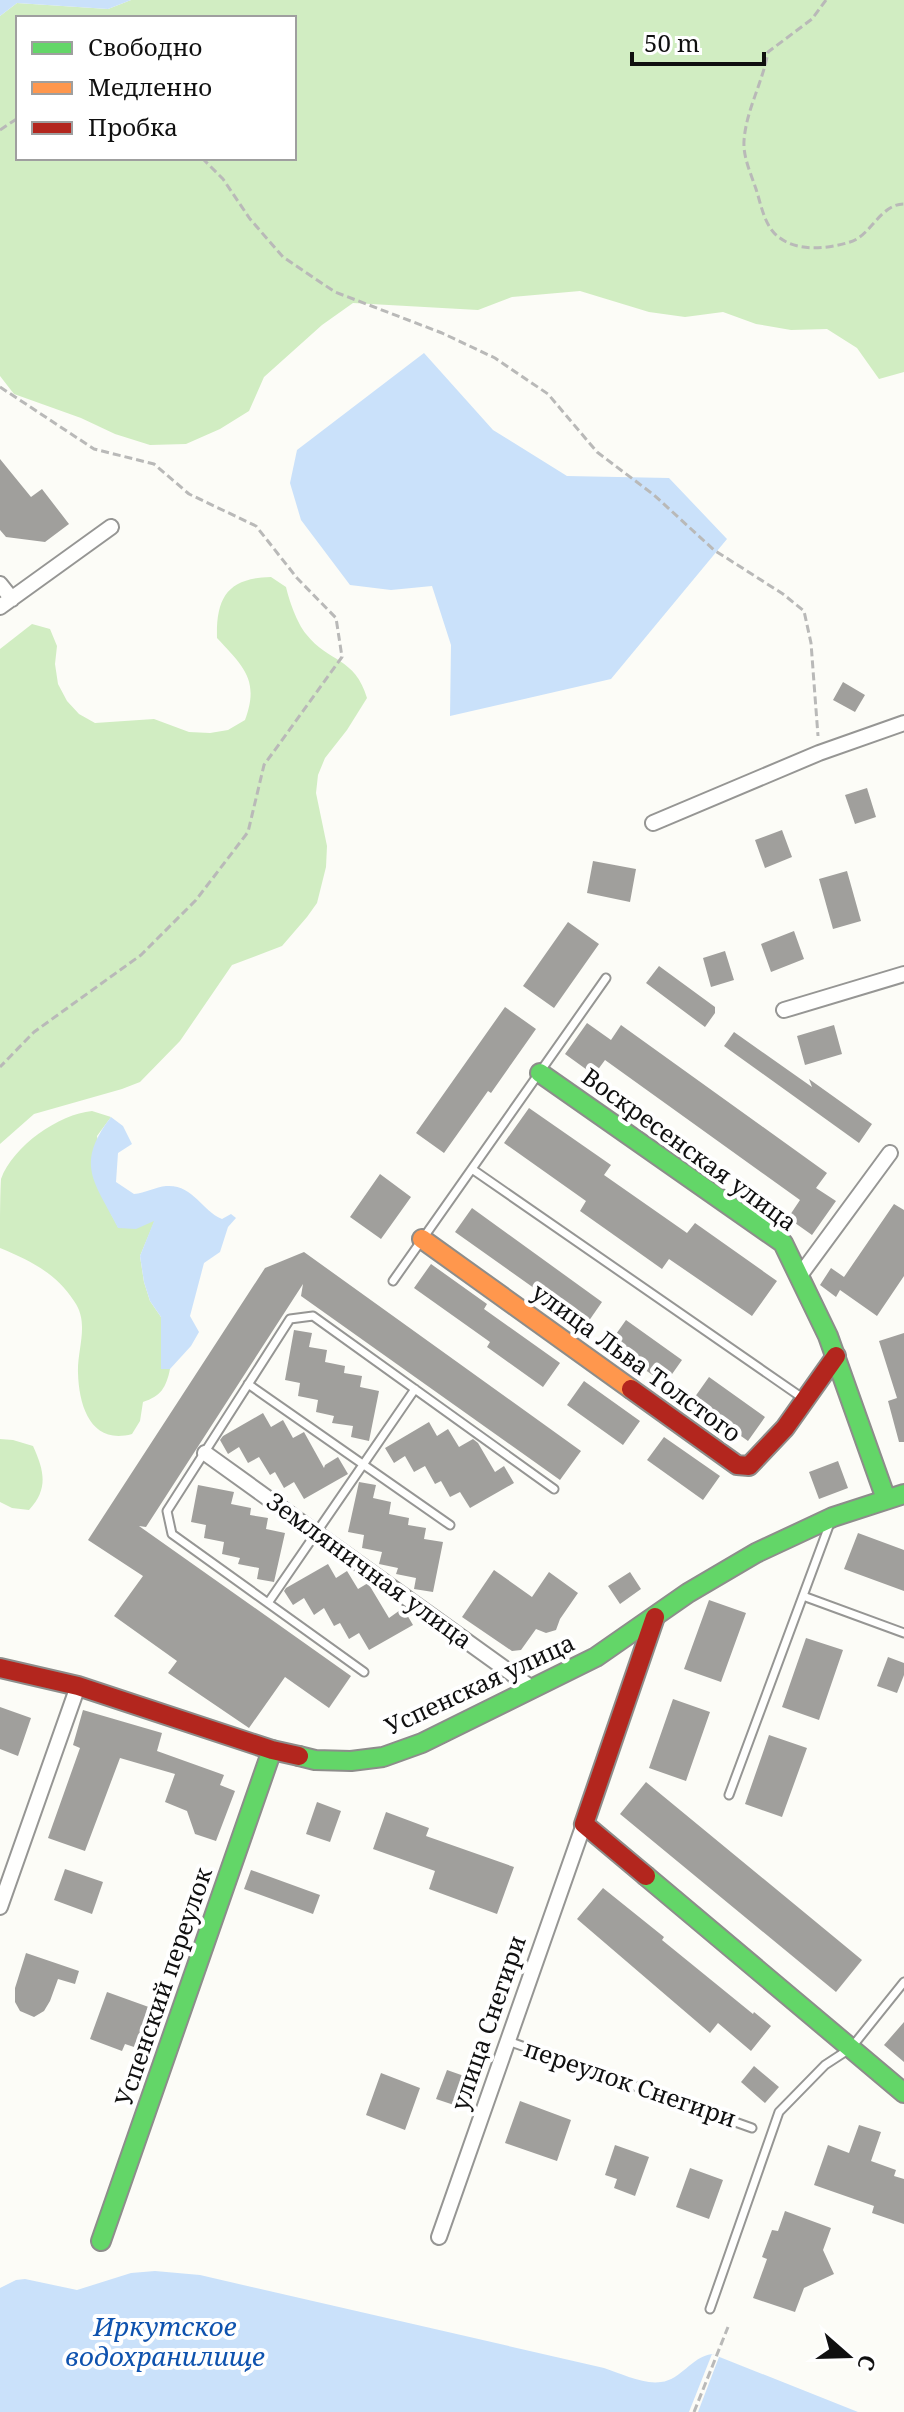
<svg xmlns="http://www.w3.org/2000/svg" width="904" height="2412" font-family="'Noto Serif',serif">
	<rect width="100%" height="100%" fill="#fcfcf7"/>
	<path fill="#d1edc2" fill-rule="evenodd" d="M131,0H904V372L879,379L857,348L827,329L791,330L756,324L723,312L685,317L649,312L580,291L512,297L478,310L353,303L322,325L264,377L249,411L220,429L186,444L150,445L115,434L81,418L14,394L0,376V16L17,3L108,9ZM18,18H294V158H18Z
		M271,577L286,587C289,600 297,623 306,634C329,663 355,657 367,698L347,730L325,758L318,775L316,793L327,846L326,867L317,903L307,917L282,946L232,965L180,1041L140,1082L122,1089L34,1114L0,1144V649L32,624L50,629L57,646L55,664L58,684L67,701L79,714L95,723L154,719L189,732L210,733L228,730L245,720C260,680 243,666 217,638C216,597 228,578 271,577Z
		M92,1111L111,1117L97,1136L111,1214L118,1227L155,1220L140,1256L144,1282L150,1301L161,1317V1369H170C166,1388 161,1396 143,1402L140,1421L132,1434C92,1445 79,1408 78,1373C77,1349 90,1323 74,1301C56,1273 29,1260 0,1248C0,1229 0,1196 1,1179C13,1146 59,1114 92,1111Z
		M0,1439L13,1440L33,1446C44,1470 49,1489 29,1510L12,1508L0,1502Z"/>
	<path fill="#cae1fa" d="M0,0H131L108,9L17,3L0,16Z
		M424,353L493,430L567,476L669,478L727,539L611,679L450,716L451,645L432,586L391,590L350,585L301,520L290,483L297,450Z
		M111,1117L123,1126L132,1144L118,1153L116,1182L134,1194C145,1193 156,1187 166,1186C193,1184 201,1210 222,1219L231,1214L236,1218L228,1227L220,1252L204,1263L190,1316L199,1332L191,1346L170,1369H161V1317L150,1301L144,1282L140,1256L154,1221L136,1229L118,1228C95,1182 74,1165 111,1117Z
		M155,2271L200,2275L604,2368C620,2373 644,2385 661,2382C681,2380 691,2357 712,2354L858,2412H0V2288L16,2280L25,2279L77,2290L131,2273Z"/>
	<path fill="#fcfcf7" d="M712,2354L719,2357L698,2412H689Z"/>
	<path fill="#a09f9c" d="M0,459L31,497L42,489L69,524L45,542L6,537L0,530Z
		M843,682L865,695L855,712L833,700Z
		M867,788L876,817L855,824L845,795Z
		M782,830L792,857L765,868L755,840Z
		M593,861L636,869L630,902L587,893Z
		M847,871L861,921L833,929L819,879Z
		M568,922L599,944L554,1008L523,986Z
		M794,931L804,959L771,972L761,944Z
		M725,951L734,980L711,987L703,958Z
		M659,966L715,1007V1013L705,1027L646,983Z
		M505,1007L536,1029L491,1093L488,1091L444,1153L416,1133Z
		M587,1023L611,1040L621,1025L827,1173L816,1188L836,1201L812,1235L788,1218L800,1200L605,1060L594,1075L565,1054Z
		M834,1025L842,1054L805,1065L797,1036Z
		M734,1032L812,1087L809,1079L872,1124L859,1143L724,1046Z
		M529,1108L611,1165L604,1175L687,1233L695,1223L777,1281L752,1316L669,1259L662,1269L580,1211L586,1201L504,1143Z
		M380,1174L411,1197L381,1239L350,1217Z
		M894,1204L904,1210V1276L877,1316L840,1290L836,1297L820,1285L831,1268L844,1277Z
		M472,1208L602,1302L586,1325L455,1232Z
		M304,1252L581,1451L560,1480L301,1296L303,1284L146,1527L139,1526L351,1676L329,1708L285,1677L249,1728L168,1673L177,1661L114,1616L143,1576L88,1540L265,1268Z
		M431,1264L487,1304L484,1309L560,1363L543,1387L487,1347L490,1342L414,1288Z
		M626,1320L682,1360L665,1384L609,1344Z
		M294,1330L312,1333L309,1347L327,1350L325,1362L345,1366L344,1373L362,1376L360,1387L379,1391L369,1441L351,1437L353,1426L332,1423L334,1416L316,1412L318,1400L298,1396L300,1383L285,1380Z
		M904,1333V1442H899L888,1401L897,1398L879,1341Z
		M709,1377L765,1417L748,1441L692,1401Z
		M584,1381L640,1421L623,1445L567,1405Z
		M263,1413L271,1427L283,1420L293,1438L304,1432L324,1468L325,1465L338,1457L348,1474L304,1499L294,1482L284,1488L275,1472L270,1475L259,1457L248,1463L239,1447L228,1454L220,1440L223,1436Z
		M429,1422L437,1436L448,1429L459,1447L473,1439L478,1443L495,1472L504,1466L514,1483L470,1508L460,1492L450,1497L441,1481L435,1484L425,1466L414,1472L405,1456L394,1463L385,1448Z
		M664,1437L720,1476L703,1500L647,1460Z
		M838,1461L848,1488L819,1499L809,1472Z
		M359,1482L376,1485L373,1498L391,1502L389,1514L409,1518L408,1525L426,1528L424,1539L443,1542L433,1592L414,1589L416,1578L396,1574L398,1568L379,1564L382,1552L362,1548L364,1535L348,1532Z
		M198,1485L234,1492L231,1504L251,1508L250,1515L268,1518L266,1529L285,1533L274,1582L257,1579L259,1568L238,1564L240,1558L222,1554L224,1542L204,1538L206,1525L191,1522Z
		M858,1533L904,1550V1591L844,1569Z
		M328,1564L336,1578L347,1571L358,1589L368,1583L389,1618L403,1608L413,1625L369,1650L359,1633L349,1639L340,1623L334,1626L324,1608L314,1615L304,1598L293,1605L284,1591L286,1588Z
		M494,1570L532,1597L549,1572L578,1593L560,1619L556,1630L546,1633L536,1629L521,1650L512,1651L462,1617Z
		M630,1572L641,1589L620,1604L608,1586Z
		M709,1600L746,1613L721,1682L684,1669Z
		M806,1638L843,1650L819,1720L782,1707Z
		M888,1657L904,1663V1675L897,1693L877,1686Z
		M673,1699L710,1712L686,1781L649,1768Z
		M0,1707L31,1718L18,1756L0,1749Z
		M83,1710L162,1733L157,1751L224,1775L220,1785L235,1791L216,1841L195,1834L187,1811L165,1802L175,1774L120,1758L85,1851L48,1838L80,1748L73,1745Z
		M769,1735L807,1748L782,1817L745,1804Z
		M646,1782L862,1960L836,1992L620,1814Z
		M317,1802L341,1811L330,1842L306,1834Z
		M386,1812L429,1828L426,1836L514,1867L497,1914L429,1889L435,1871L373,1849Z
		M65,1869L103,1882L92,1914L54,1900Z
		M251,1870L320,1895L313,1914L244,1889Z
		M603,1888L664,1937L662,1940L753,2014L754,2012L771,2026L751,2051L718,2023L710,2033L577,1919Z
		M26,1953L79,1971L75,1984L58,1979L50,2001L44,2011L34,2017L20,2011L15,2002V1988Z
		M107,1992L157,2010L143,2050L125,2044L122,2051L90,2039Z
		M904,2022V2062L884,2045Z
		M754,2066L779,2087L765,2103L741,2082Z
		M447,2070L467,2077L457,2106L436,2099Z
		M381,2073L420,2088L405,2130L366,2115Z
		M520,2101L571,2120L557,2161L505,2143Z
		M859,2125L881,2132L871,2161L896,2170L894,2176L904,2179V2224L872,2213L874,2206L814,2185L828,2145L849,2153Z
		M615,2145L649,2157L635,2196L614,2188L617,2179L605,2175Z
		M690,2168L723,2180L709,2219L676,2207Z
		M785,2211L831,2228L823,2250L834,2274L804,2288L795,2312L753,2298L767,2259L762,2257L772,2230L778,2231Z"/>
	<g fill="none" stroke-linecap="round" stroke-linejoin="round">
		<g stroke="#969694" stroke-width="11">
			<path id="lane" d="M472,1169L804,1399
				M393,1281L606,978
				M248,1384L450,1525
				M803,1596L904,1633
				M268,1603L415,1389
				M364,1672L172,1534L167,1511L290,1319L313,1316L554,1489
				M729,1795L830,1523
				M508,2041L752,2128
				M710,2309L779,2112L825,2065L851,2048L904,1982"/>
		</g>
		<g stroke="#969694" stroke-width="18">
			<path id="street" d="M0,584L12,599
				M0,607L111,527
				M653,823L819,753L904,723
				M784,1010L904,974
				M801,1274L890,1153
				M205,1453L533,1689
				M0,1907L78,1686
				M439,2237L584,1824"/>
		</g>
		<g stroke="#8d8d8b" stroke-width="22">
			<path id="fast" d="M540,1073L783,1243L828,1336L886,1499
				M299,1756L315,1760L351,1761L383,1757L422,1743L596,1657L688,1593L756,1553L833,1517L904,1494
				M646,1876L904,2093
				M101,2241L272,1750"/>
		</g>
		<g stroke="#8d8d8b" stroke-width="22">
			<path id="slow" d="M422,1239L631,1389"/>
		</g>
		<g stroke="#8d8d8b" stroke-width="22">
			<path id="jam" d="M631,1389L737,1465L749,1466L785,1428L836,1356
				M0,1668L78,1686L272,1750L299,1756
				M646,1876L584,1824L655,1617"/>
		</g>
		<path stroke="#b9b9b8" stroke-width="3" stroke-dasharray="8 4" stroke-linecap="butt" d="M826,0L812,19L768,52C763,82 746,110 744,141C743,157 751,174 756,189C760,201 763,218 771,229C788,253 825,250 850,242C871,236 880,204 904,204
			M0,130L18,118
			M202,158L223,179L250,219L283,257L335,292L442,333L495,358L548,394L597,452L654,495L714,550L783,594L804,611L811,643L818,736
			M0,387L94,449L154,464L189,494L256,526L297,578L336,618L342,657L264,765L248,832L196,900L141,955L34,1032L0,1067
			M694,2412L728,2327"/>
		<use href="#lane" stroke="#fffffe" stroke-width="7"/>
		<use href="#street" stroke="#fffffe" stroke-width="14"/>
		<use href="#fast" stroke="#63d668" stroke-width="18"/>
		<use href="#slow" stroke="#ff974d" stroke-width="18"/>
		<use href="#jam" stroke="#b3261e" stroke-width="18"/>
	</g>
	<g text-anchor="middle" stroke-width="8" stroke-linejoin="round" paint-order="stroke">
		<g font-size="24" fill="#101010" stroke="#fff">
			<text transform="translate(689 1150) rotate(36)" y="8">Воскресенская улица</text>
			<text transform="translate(636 1363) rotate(36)" y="8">улица Льва Толстого</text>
			<text transform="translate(369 1571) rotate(36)" y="8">Земляничная улица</text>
			<text transform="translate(480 1685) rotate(-25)" y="8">Успенская улица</text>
			<text transform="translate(164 1987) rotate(-71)" y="8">Успенский переулок</text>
			<text transform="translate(489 2023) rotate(-71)" y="8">улица Снегири</text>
			<text transform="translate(630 2084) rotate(19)" y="8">переулок Снегири</text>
		</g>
		<g font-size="26" font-style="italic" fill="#0e52ae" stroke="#fff">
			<text x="165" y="2336">Иркутское<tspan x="165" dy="30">водохранилище</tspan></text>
		</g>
	</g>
	<rect x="16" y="16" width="280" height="144" fill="#ffffff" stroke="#9f9f9f" stroke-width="2"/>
	<rect x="32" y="42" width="40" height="12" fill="#63d668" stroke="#9f9f9f" stroke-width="2"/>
	<text x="88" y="56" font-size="24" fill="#101010">Свободно</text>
	<rect x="32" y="82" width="40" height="12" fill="#ff974d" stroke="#9f9f9f" stroke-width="2"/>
	<text x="88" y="96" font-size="24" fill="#101010">Медленно</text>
	<rect x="32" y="122" width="40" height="12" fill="#b3261e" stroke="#9f9f9f" stroke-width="2"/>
	<text x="88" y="136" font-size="24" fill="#101010">Пробка</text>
	<g transform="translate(848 2356) rotate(110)" stroke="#ffffff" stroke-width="6" paint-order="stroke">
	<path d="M0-6L14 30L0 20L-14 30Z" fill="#101010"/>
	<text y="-12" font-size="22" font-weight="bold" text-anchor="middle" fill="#101010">С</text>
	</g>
	<path d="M632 52v12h132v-12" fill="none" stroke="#101010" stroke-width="4"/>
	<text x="644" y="52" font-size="24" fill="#101010" stroke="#ffffff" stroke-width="6" paint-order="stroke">50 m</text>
</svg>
